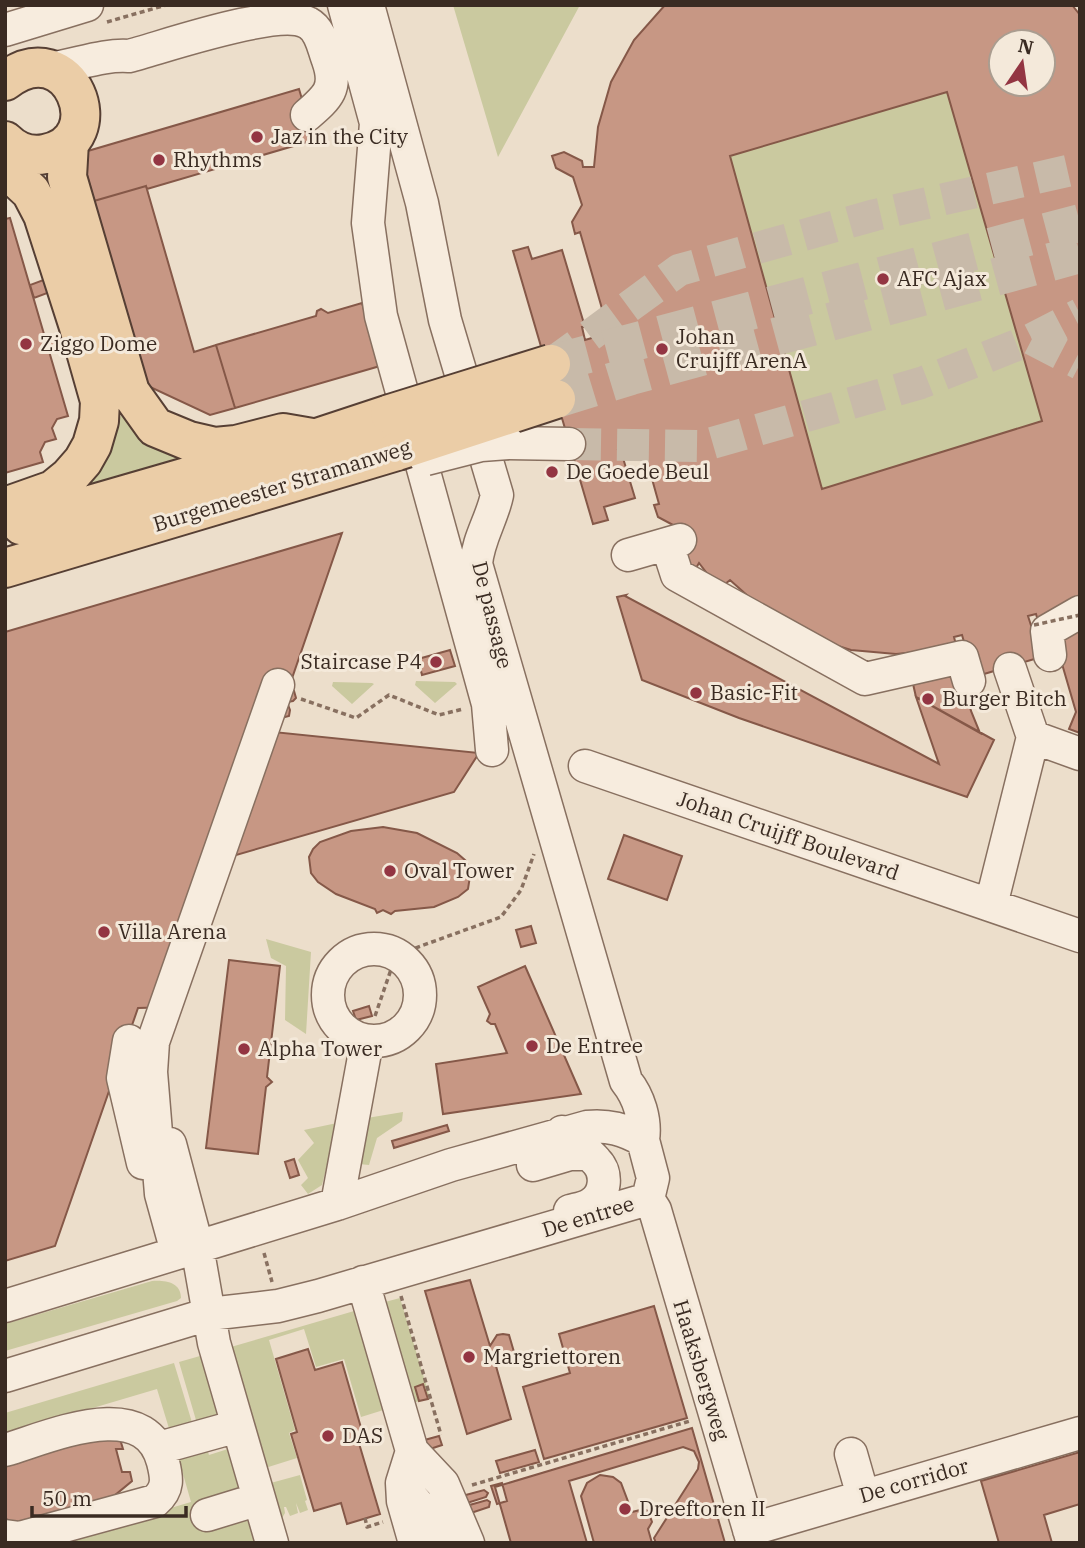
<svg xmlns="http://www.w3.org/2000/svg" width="1085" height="1548" font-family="'IBM Plex Serif',serif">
	<rect width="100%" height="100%" fill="#ecdecb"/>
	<path fill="#cac99f" d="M453,5H580L498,157Z
		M947,92L1042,421L822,489L730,156Z
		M135,413L215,455L69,501L113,418Z
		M416,681L455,682L457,684L435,703L415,685Z
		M333,682L372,683L374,684L352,704L332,686Z
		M266,939L311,952L306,1034L285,1020L286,966L271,958Z
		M403,1112L402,1121L377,1138L369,1165L359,1164L361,1119Z
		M337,1123L322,1185L308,1194L301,1185L308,1178L298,1160L314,1143L304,1130Z
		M152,1281C165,1280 181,1282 181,1298L177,1301L5,1351V1324Z
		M400,1298L430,1398L428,1399L423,1384L415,1387L419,1401L414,1403L385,1302Z
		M361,1309L390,1408L361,1417L344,1359L316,1367L304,1329L269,1340L295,1430L289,1433L297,1458L262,1469L224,1349Z
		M207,1354L224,1412L198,1427L179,1362Z
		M174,1363L194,1429L171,1435L157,1389L5,1434V1413Z
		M206,1446L209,1455L228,1449L253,1511L262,1543H52L191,1502L177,1453Z
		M300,1475L307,1500L305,1501L308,1510L300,1513L296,1503L298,1513L290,1516L286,1507H284L285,1513L282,1518L274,1520L267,1484Z"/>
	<path fill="#c79784" stroke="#855848" stroke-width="2" fill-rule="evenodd" d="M665,5H1072L1080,15V603L1038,621L1036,614L1028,616L1041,657L974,677L962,635L954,637L956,645L938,650L896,654L851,650L806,636L767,613L730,580L719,589L699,563L689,580L675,526L658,517L654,505L659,504L642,443L618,450L620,459L623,458L635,498L604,507L608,520L593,524L513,251L528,247L532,259L562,250L585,327H582L585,340L609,333L580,232L575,234L572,222L582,205L573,177L556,168L552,156L564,152L582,161L583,167H594L598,127L611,82L634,40ZM1001,42H1043V84H1001ZM947,92L1042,421L822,489L730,156Z
		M299,89L314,140L147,189L146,186L94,201L81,153Z
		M146,186L194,352L216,345L235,408L210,415L148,386L94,230L102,227L94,201Z
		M10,218L68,416L57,419L52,428L56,439L45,442L40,452L43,462L5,473V219Z
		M102,258L106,271L34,298L30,285Z
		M362,303L380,366L235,408L216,345L316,316L317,311L321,309L328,313Z
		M123,332L127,343L49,350L46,339Z
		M342,533L288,690L294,691L296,698L293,701L287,702L290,710L289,716L281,718L273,732L479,753L454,792L229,857L177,1007L138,1008L55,1246L5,1261V632Z
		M626,595L625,596L939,764L916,697L994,740L967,797L739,718L642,680L617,597Z
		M1080,626V733L1069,729L1076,712L1053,633Z
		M450,650L455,666L422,675L418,659Z
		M958,662L971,711L980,733L916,697L911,675Z
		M383,827L417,833L457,853L466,861L471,870L468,889L458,897L434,907L395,911L391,914L383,910L377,913L375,909L336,894L318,882L311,873L309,857L313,849L320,842L351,831Z
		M624,835L682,856L667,900L608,879Z
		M531,926L536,943L521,947L516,930Z
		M229,960L280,966L267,1077L272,1082L266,1087L258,1154L206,1148Z
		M525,966L581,1094L443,1114L436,1064L507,1053L495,1024H491L487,1021L490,1014L478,987Z
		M369,1006L372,1016L356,1020L353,1011Z
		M447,1125L449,1131L394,1148L392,1141Z
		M294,1159L299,1175L290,1178L285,1162Z
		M470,1280L490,1346L497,1335L503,1334L509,1335L514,1352L503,1358L492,1352L511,1419L467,1434L425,1291Z
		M654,1306L687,1418L544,1459L523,1387L570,1373L559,1334Z
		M308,1349L315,1370L342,1362L364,1438L358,1440L380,1514L347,1524L341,1503L314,1511L291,1434L297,1432L276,1359Z
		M423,1384L428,1399L419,1401L415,1387Z
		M692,1428L725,1543H511L495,1487Z
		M439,1436L442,1445L424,1451L421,1441Z
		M120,1439L123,1449H116L122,1472H130L132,1481L109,1500L23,1524L8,1521L5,1517V1461L51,1444Z
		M683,1447L694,1451L699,1462L698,1469L654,1538L656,1543H587L569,1481Z
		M535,1450L539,1462L500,1473L496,1461Z
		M1080,1452V1504L1044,1515L1052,1543H999L981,1481Z
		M600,1475L613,1477L621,1483L632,1512L644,1509L648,1511L652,1522L648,1529L652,1543H594L581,1496L587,1483Z
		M502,1483L507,1501L497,1504L491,1486Z
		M484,1490L488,1493L486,1497L464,1504L462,1496Z
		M487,1500L490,1502L489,1507L468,1514L466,1506Z"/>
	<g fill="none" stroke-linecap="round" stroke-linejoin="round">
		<path stroke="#c8baa9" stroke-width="32" stroke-dasharray="32 16" stroke-linecap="butt" d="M1032,339L1080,364
			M551,364L679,270L875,215L1080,168
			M569,444L702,446L921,383L1032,339L1080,314"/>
		<path stroke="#c8baa9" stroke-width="38" stroke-dasharray="38 19" stroke-linecap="butt" d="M551,364L1080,223
			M556,399L631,376L1080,254"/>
		<g stroke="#887060" stroke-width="35">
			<path id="minor" d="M344,5L376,123L368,223L381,316L488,704L492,750
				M368,5L422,203L445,320L497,495C492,519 478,539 476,564L626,1081C639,1097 646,1120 643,1140
				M5,30L87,5
				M47,69C74,66 102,54 129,56C164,47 279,6 308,23C321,30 323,47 328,60C338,88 328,97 307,115
				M508,443L569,444
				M667,544L677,575L865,679L962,657L969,681
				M628,555L680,540
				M1050,655L1047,631L1080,612
				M1010,669L1033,737L1080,754
				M585,766L1080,936
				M991,905L1033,737
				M328 995a46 46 0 1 1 92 0a46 46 0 1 1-92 0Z
				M129,1041L123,1078L143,1163
				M562,1132C573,1142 587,1150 596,1161C608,1173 606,1195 591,1204C585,1208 577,1209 570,1211
				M170,1144L197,1246L214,1343L272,1543
				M533,1165L570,1154H588
				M648,1199L655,1210L753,1543
				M337,1204L367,1041
				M177,1252L161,1194L151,1072L153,1042L278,685
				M363,1282L412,1451L443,1484L468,1543
				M5,1306L337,1204L451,1165L587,1127C609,1125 623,1129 643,1140L653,1178L648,1199
				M5,1376L209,1314L278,1306L318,1296L648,1199
				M159,1448L238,1426
				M5,1450C50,1437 145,1393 163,1462C167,1478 169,1489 155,1501L20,1538L5,1536
				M412,1451L402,1483L403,1501L415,1543
				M851,1454L863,1496
				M403,1487L419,1506L430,1511L439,1543
				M207,1515L259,1499
				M749,1530L1080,1433"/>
		</g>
		<g stroke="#563f34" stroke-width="42">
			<path id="major" d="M5,81C70,30 115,141 45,154C30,157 16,152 5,141
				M69,142L67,177L130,392L155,427L189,441L215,447L236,445L283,433L312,438
				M5,172L16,178L31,192L43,215L79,327L100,401L99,421L92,445L83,461L69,477L53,490L5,507
				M21,525L287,448L390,414
				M5,568L397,451"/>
		</g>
		<path stroke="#887060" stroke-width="3.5" stroke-dasharray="5 3.5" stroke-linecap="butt" d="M107,22L166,5
			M301,699L356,718L389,695L439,715L463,709
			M375,1016L396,955L501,917L521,890L534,854
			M264,1253L272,1282
			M401,1296L441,1435
			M472,1485L690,1421
			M365,1518L367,1527L383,1522"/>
		<use href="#minor" stroke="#f7ecde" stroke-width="32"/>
		<use href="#major" stroke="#ebcda7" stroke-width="38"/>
		<g stroke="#887060" stroke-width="35" stroke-linecap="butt">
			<path id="minor-bridge" d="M426,459L481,445L508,443"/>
		</g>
		<g stroke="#563f34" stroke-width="42" stroke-linecap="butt">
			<path id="major-bridge" d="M390,414L551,364
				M397,451L556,399"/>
		</g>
		<path stroke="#887060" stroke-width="3.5" stroke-dasharray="5 3.5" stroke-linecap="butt" d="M1034,625L1080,615"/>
		<use href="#minor-bridge" stroke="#f7ecde" stroke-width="32"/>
		<use href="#major-bridge" stroke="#ebcda7" stroke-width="38"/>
	</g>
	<g fill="#933542" stroke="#f4e9da" stroke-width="2.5">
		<circle cx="257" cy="137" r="7"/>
		<circle cx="159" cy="160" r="7"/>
		<circle cx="883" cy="279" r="7"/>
		<circle cx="26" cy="344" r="7"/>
		<circle cx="662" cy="349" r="7"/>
		<circle cx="552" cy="472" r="7"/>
		<circle cx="436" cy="662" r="7"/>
		<circle cx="696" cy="693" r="7"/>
		<circle cx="928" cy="699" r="7"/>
		<circle cx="390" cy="871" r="7"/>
		<circle cx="104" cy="932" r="7"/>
		<circle cx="532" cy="1046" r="7"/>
		<circle cx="244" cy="1049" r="7"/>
		<circle cx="469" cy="1357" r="7"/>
		<circle cx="328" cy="1436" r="7"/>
		<circle cx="625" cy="1509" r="7"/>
	</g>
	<g text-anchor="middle" stroke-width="6" stroke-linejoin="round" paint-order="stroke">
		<g font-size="21" fill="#3a2b22" stroke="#f4e9da" text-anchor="start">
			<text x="271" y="144">Jaz in the City</text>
			<text x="173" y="167">Rhythms</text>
			<text x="897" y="286">AFC Ajax</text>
			<text x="676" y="344">Johan<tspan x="676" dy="24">Cruijff ArenA</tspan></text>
			<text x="40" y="351">Ziggo Dome</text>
			<text x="566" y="479">De Goede Beul</text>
			<text x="422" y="669" text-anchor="end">Staircase P4</text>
			<text x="710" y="700">Basic-Fit</text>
			<text x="942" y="706">Burger Bitch</text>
			<text x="404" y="878">Oval Tower</text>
			<text x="118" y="939">Villa Arena</text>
			<text x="546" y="1053">De Entree</text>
			<text x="258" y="1056">Alpha Tower</text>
			<text x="483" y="1364">Margriettoren</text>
			<text x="342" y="1443">DAS</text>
			<text x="639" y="1516">Dreeftoren II</text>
		</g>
		<g font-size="21" fill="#3a2b22" stroke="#f4e9da">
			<text transform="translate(282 486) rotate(-17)" y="7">Burgemeester Stramanweg</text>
			<text transform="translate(492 615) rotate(76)" y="7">De passage</text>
			<text transform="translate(788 836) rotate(19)" y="7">Johan Cruijff Boulevard</text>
			<text transform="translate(588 1217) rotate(-17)" y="7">De entree</text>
			<text transform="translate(701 1370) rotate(73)" y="7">Haaksbergweg</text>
			<text transform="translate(914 1481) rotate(-16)" y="7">De corridor</text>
		</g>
	</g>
	<rect width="1085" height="1548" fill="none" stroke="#3a2b22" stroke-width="14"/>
	<g transform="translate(1022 63) rotate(13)"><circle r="33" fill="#f4e9da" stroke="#aa9d90" stroke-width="2"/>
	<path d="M0-5L12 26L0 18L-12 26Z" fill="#933542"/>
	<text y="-10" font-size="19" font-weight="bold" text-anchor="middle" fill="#3a2b22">N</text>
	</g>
	<path d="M32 1506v10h154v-10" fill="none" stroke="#3a2b22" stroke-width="3.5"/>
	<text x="42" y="1506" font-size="21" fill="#3a2b22" stroke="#f4e9da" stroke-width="5" paint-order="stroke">50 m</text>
</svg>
